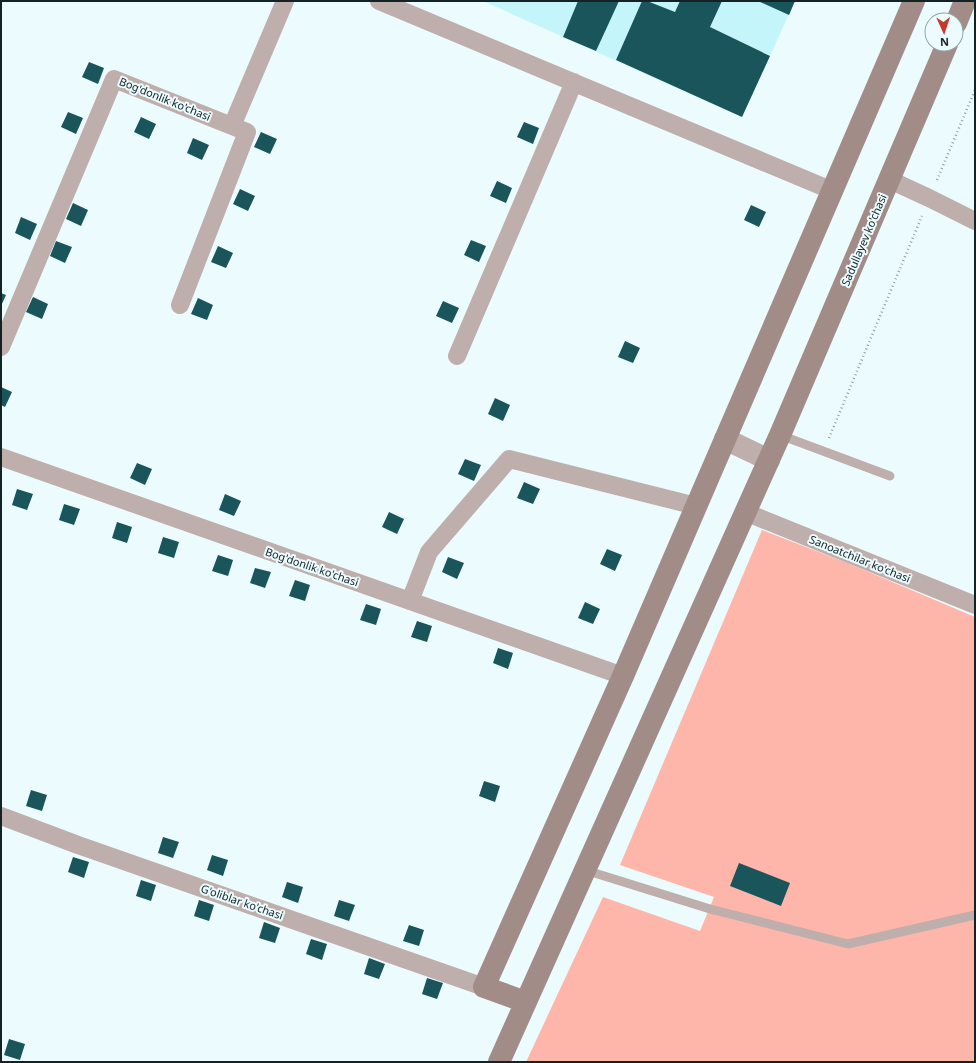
<svg xmlns="http://www.w3.org/2000/svg" width="976" height="1063" font-family="'Noto Sans',sans-serif">
	<rect width="100%" height="100%" fill="#ecfbfd"/>
	<path fill="#c4f5fb" d="M483,1H795L742,117Z"/>
	<path fill="#feb6ab" d="M762,530L850,564L975,617V1062H526L603,897L700,931L714,897L620,865Z"/>
	<path fill="#19555b" d="M578,1H619L596,51L563,37Z
		M642,1H647L675,12L680,1H722L710,27L770,56L742,117L616,60Z
		M758,1H795L789,15Z
		M89,62L104,68L98,84L82,77Z
		M68,112L83,118L76,134L61,127Z
		M141,117L156,124L149,139L134,132Z
		M524,122L539,128L533,144L517,137Z
		M261,132L277,139L270,154L254,147Z
		M193,138L209,145L202,160L187,153Z
		M497,181L512,188L506,203L490,196Z
		M240,189L255,196L248,211L233,204Z
		M73,203L88,210L81,226L66,219Z
		M751,205L766,212L759,227L744,220Z
		M21,217L37,224L30,240L15,233Z
		M471,240L486,246L479,262L464,255Z
		M56,241L72,247L65,263L50,256Z
		M218,246L233,253L226,268L211,262Z
		M1,293L6,295L1,306Z
		M33,297L48,304L42,319L26,312Z
		M198,298L213,305L207,320L191,314Z
		M443,301L459,308L452,323L436,316Z
		M625,341L640,348L633,363L618,357Z
		M1,387L12,392L5,407L1,405Z
		M495,398L510,405L503,421L488,414Z
		M465,459L481,465L474,481L458,474Z
		M137,463L152,469L145,485L130,478Z
		M524,482L540,489L533,504L517,498Z
		M17,489L33,494L27,510L12,505Z
		M225,494L241,501L234,516L219,510Z
		M64,504L80,509L74,525L59,520Z
		M389,512L404,519L397,534L382,527Z
		M117,522L132,527L127,543L112,538Z
		M163,537L179,542L174,558L158,553Z
		M607,549L622,555L615,571L600,564Z
		M218,555L233,560L228,576L212,571Z
		M448,557L464,563L457,579L442,572Z
		M255,568L271,572L265,588L250,583Z
		M295,580L310,585L305,601L289,596Z
		M585,602L600,609L593,624L578,618Z
		M366,604L381,609L376,625L360,620Z
		M417,621L432,626L427,642L411,637Z
		M498,648L513,653L508,669L493,663Z
		M484,781L500,786L495,802L479,796Z
		M31,790L47,795L42,811L26,806Z
		M163,837L179,842L173,858L158,853Z
		M212,855L228,860L223,876L207,870Z
		M73,857L89,862L84,878L68,872Z
		M739,863L790,883L781,906L730,886Z
		M141,880L156,885L151,901L136,896Z
		M287,882L303,887L298,903L282,897Z
		M199,900L214,905L209,921L194,916Z
		M339,900L355,905L349,921L334,916Z
		M264,922L280,928L275,943L259,938Z
		M409,925L424,930L419,946L403,941Z
		M311,939L327,944L322,960L306,954Z
		M369,958L385,964L379,979L364,974Z
		M427,978L443,983L437,999L422,994Z
		M9,1039L25,1044L20,1060L4,1055Z"/>
	<g fill="none" stroke-linecap="round" stroke-linejoin="round">
		<path stroke="#92a1a3" stroke-width="2.5" stroke-dasharray="1 3" stroke-linecap="butt" d="M937,180L975,90
			M829,438L922,216"/>
		<path stroke="#beafac" stroke-width="9" d="M780,435L890,476
			M585,870L710,909L848,944L975,915"/>
		<path stroke="#beafac" stroke-width="18" d="M379,1L833,191
			M232,126L285,1
			M890,180L929,198L975,221
			M1,347L114,79L247,132L180,305
			M457,356L574,82
			M1,457L623,676
			M745,512L975,605
			M410,601L429,552L509,459L696,506
			M1,816L78,845L484,987"/>
		<path stroke="#beafac" stroke-width="22" d="M725,439L769,460"/>
		<path stroke="#a28c88" stroke-width="22" d="M956,23L965,1
			M526,1002L484,987L623,676L914,1
			M499,1062L780,435L947,44"/>
	</g>
	<g text-anchor="middle" stroke-width="4" stroke-linejoin="round" paint-order="stroke">
		<g font-size="11" fill="#132224" stroke="#ecfbfd">
			<text transform="translate(165 99) rotate(22)" y="4">Bog'donlik ko'chasi</text>
			<text transform="translate(864 240) rotate(-67)" y="4">Sadullayev ko'chasi</text>
			<text transform="translate(860 559) rotate(22)" y="4">Sanoatchilar ko'chasi</text>
			<text transform="translate(312 567) rotate(19)" y="4">Bog'donlik ko'chasi</text>
			<text transform="translate(242 902) rotate(19)" y="4">G'oliblar ko'chasi</text>
		</g>
	</g>
	<rect width="976" height="1063" fill="none" stroke="#132224" stroke-width="4"/>
	<g transform="translate(944 32) rotate(177)"><circle r="19" fill="#ecfbfd" stroke="#95a4a6"/>
	<path d="M0-3L7 15L0 10L-7 15Z" fill="#c6392e"/>
	<text y="-6" font-size="11" font-weight="bold" text-anchor="middle" fill="#132224">N</text>
	</g>
</svg>
